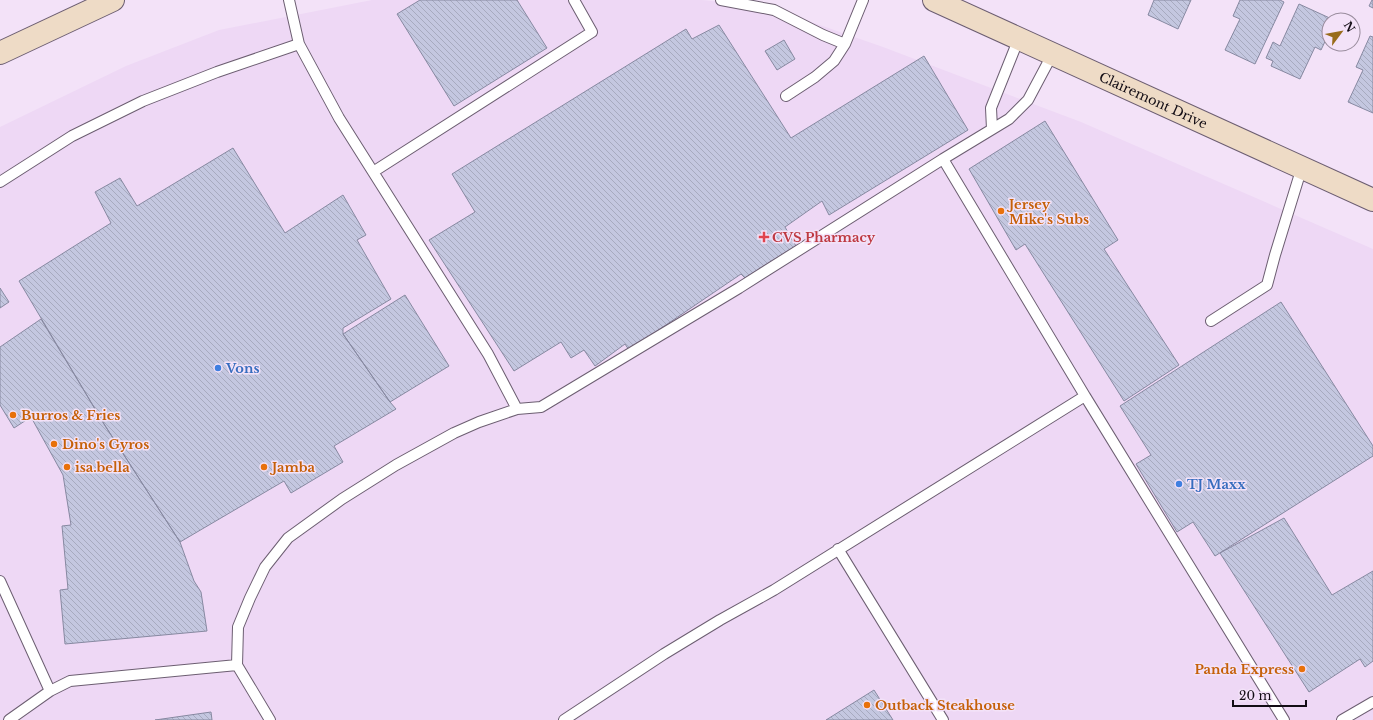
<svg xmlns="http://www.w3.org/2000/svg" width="1373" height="720" font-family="'Libre Baskerville',serif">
	<defs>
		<pattern id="building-back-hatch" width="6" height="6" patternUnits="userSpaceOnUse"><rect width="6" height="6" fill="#c4c7e0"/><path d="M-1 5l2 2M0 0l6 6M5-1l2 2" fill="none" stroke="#a7aabf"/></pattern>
	</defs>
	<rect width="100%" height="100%" fill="#f3e2f8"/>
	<path fill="#eed8f5" d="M372,0H702L768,7L883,47L1081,122L1373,249V720H0V127L126,66L219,30Z"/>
	<path fill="url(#building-back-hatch)" stroke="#8789a1" d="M420,0H517L547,48L454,106L397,14Z
		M1154,0H1191L1178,29L1148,15Z
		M1240,0H1280L1284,2L1255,64L1225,50L1240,19L1233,16Z
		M1372,0H1373V8L1369,6Z
		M1299,4L1334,20H1329V33L1321,50L1315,47L1300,79L1271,66L1273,61L1266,58L1273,42L1280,46Z
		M719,25L791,138L924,56L968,130L829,215L822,201L785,227L796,246L745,278L741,274L629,350L625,344L595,366L584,350L571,358L561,342L514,371L429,240L475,212L452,174L686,29L692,39Z
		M1370,36L1373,37V113L1348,102L1363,70L1356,67Z
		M784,40L795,59L777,70L765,51Z
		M1045,121L1118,240L1104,249L1179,365L1124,401L1025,244L1016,250L969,169Z
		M233,148L285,233L343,195L366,235L357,240L391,299L343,328V334L390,402L396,409L334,446L343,462L291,493L284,481L180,542L104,424L19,281L111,223L95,192L120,178L137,206Z
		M0,288L9,302L0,308Z
		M405,295L449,366L390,402L343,334Z
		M1281,302L1373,446V456L1215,556L1193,522L1177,532L1136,464L1151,455L1120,406Z
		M41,319L104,424L180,542L194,581L201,592L207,631L65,644L60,590L68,589L62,526L71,525L63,475L31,417L14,428L0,405V347Z
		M1284,518L1332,595L1373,571V661L1365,667L1360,659L1309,692L1220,553Z
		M874,690L893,720H826Z
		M211,712L212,720H155Z"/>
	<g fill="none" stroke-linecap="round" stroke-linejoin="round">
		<g stroke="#6c5e71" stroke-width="12">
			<path id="service" d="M721,0L774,10L823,35L845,44L863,0
				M786,96L815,77L834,61L845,44
				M992,129L991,108L1019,38
				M373,172L592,32L574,0
				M0,182L72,136L143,101L217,72L299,44
				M1211,321L1267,285L1275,255L1302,167
				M1085,396L1284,720
				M517,409L541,407L739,288L943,159
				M838,549L943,720
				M0,581L50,691L9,720
				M237,665L238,627L250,598L265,567L288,538L342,499L396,465L454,433L479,422L517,409L488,354L339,118L299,44L289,0
				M50,691L70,681L237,665L270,720
				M564,720L664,654L720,620L774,590L1085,396L943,159L1009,119L1028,100L1053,53
				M1342,720L1373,702"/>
		</g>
		<g stroke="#6c5e71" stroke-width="24">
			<g id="secondary">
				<path id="s1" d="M934,0L1373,200"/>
				<path d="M0,53L113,0"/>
			</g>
		</g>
		<use href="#service" stroke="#fff" stroke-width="10"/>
		<use href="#secondary" stroke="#eedbc6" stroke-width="22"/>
	</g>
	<g fill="#e8710a" stroke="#f3e2f8" stroke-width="1.5">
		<circle cx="1001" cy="211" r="4"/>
		<circle cx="13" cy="415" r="4"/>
		<circle cx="54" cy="444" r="4"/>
		<circle cx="67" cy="467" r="4"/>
		<circle cx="264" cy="467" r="4"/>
		<circle cx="1302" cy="669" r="4"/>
		<circle cx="867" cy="705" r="4"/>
	</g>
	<path fill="#e0444e" stroke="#f3e2f8" stroke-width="1.5" d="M762 231h4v4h4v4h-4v4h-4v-4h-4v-4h4z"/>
	<g fill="#3f7fe0" stroke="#f3e2f8" stroke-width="1.5">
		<circle cx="218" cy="368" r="4"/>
		<circle cx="1179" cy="484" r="4"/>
	</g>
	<g text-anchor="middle" stroke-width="3" stroke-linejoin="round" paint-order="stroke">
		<g font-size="13" fill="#120c14" stroke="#f3e2f8">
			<text dy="5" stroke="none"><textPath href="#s1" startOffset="241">Clairemont Drive</textPath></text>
		</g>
		<g font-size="13" font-weight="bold" fill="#c56008" stroke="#f3e2f8" text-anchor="start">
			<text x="1009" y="209">Jersey<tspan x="1009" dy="15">Mike's Subs</tspan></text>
			<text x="21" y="420">Burros &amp; Fries</text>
			<text x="62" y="449">Dino's Gyros</text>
			<text x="75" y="472">isa.bella</text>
			<text x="272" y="472">Jamba</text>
			<text x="1294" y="674" text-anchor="end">Panda Express</text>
			<text x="875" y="710">Outback Steakhouse</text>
		</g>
		<g font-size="13" font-weight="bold" fill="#be3a42" stroke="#f3e2f8" text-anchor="start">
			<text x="772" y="242">CVS Pharmacy</text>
		</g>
		<g font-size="13" font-weight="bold" fill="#366cbe" stroke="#f3e2f8" text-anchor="start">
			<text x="226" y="373">Vons</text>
			<text x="1187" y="489">TJ Maxx</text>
		</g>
	</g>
	<g transform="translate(1341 32) rotate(58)"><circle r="19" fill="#f3e2f8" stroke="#998c9d"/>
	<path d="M0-3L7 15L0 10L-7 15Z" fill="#986b1a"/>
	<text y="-6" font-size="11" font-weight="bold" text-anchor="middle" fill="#120c14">N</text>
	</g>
	<path d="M1233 700v6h73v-6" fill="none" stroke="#120c14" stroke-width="2"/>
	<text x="1239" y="700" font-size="12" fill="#120c14" stroke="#f3e2f8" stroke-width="3" paint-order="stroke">20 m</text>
</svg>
